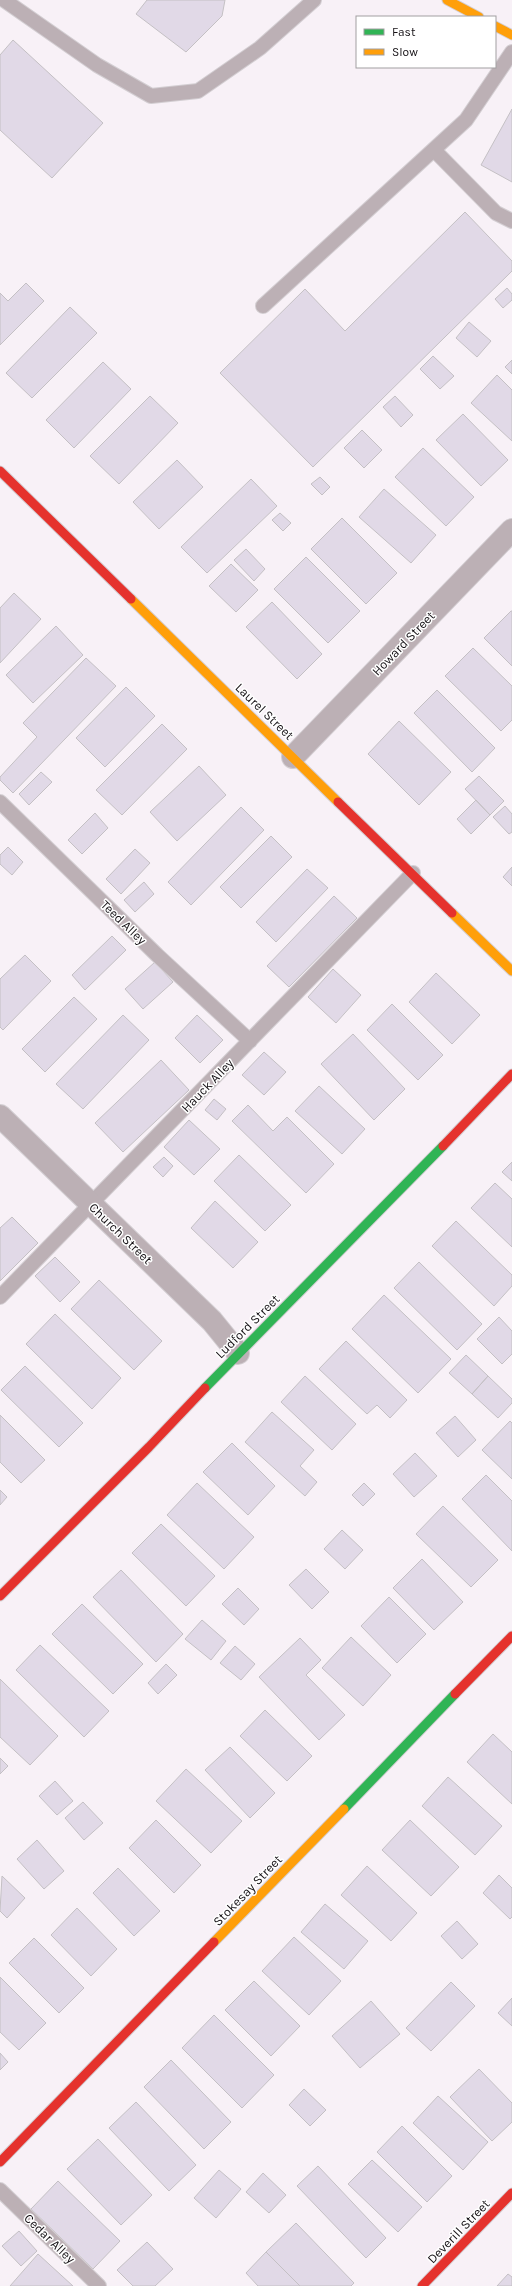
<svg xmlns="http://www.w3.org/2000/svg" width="512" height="2286" font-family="Karla,sans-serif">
	<rect width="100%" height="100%" fill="#f8f1f7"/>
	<path fill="#e1d9e7" stroke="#c4c0c4" d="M147,0H225L222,16L186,52L136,14Z
		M13,40L103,123L52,178L0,130V55Z
		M512,109V182L481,165Z
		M465,212L512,261V271L313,467L220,373L305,289L345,331Z
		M26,283L44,301L0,345V293L8,301Z
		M507,288L512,294V300L503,308L495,299Z
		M70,307L97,333L32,398L6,373Z
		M469,322L491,341L477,357L456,338Z
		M433,356L454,376L440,389L420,369Z
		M512,360V374L505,367Z
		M103,362L131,389L74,448L46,420Z
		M497,375L512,390V441L471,403Z
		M150,396L178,423L119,484L90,456Z
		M395,396L413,415L401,427L383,407Z
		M463,414L508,460L481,486L436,440Z
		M362,430L382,450L364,468L344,448Z
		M423,448L474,497L446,526L395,477Z
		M177,460L203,487L159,529L133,502Z
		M320,477L330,487L322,495L311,484Z
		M251,479L277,506L207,573L181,547Z
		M384,489L436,535L411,563L359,517Z
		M280,513L291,523L283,531L272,520Z
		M342,518L397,573L366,604L311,549Z
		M246,549L265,569L254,581L234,560Z
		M306,557L360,611L328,643L274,589Z
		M231,564L258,590L236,612L209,586Z
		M14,593L41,619L0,663V608Z
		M272,602L322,654L297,679L246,627Z
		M511,611H512V666L484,638Z
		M56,626L83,655L33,703L6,675Z
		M473,648L512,686V720L501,731L445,676Z
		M86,658L116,686L13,793L0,780V777L37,737L23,723Z
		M126,687L155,716L105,767L76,738Z
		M437,690L495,748L472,772L414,713Z
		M399,721L451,772L419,805L368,754Z
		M162,724L187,749L122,815L96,790Z
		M199,766L226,795L177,841L150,812Z
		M41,772L52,782L29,805L19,794Z
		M479,776L504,801L490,815L465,789Z
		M476,800L490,815L471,834L457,819Z
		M505,806L512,814V832L509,834L493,817Z
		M241,807L264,830L191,905L168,882Z
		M95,813L108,828L82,854L68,840Z
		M271,836L292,857L241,908L220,887Z
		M8,847L23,862L12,875L0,864V855Z
		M135,849L150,863L121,894L106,879Z
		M512,867V886L503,877Z
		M307,869L328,888L276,942L256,922Z
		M144,882L154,894L135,912L124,900Z
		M334,896L357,918L289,987L267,966Z
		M112,936L126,950L85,990L72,975Z
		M25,955L51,981L3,1030L0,1027V979Z
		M155,962L173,982L143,1009L125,989Z
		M333,969L361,995L336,1023L308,997Z
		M436,973L480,1015L452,1044L409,1002Z
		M74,997L97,1019L45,1072L22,1049Z
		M392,1004L443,1055L418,1080L367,1030Z
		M123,1015L149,1040L83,1109L56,1084Z
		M197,1015L223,1040L200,1063L175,1038Z
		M353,1034L405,1089L374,1120L321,1064Z
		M264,1052L286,1072L264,1095L242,1075Z
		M161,1060L189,1090L123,1152L95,1123Z
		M319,1086L365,1129L342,1154L295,1111Z
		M214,1099L226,1109L217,1120L205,1110Z
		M248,1105L273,1131L287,1117L334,1164L306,1193L232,1121Z
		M189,1120L220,1149L194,1175L164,1147Z
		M239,1155L291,1205L265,1231L214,1181Z
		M164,1157L173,1166L163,1177L153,1167Z
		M512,1162V1181L502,1172Z
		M495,1183L512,1199V1247L471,1208Z
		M215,1201L258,1242L233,1268L191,1228Z
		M12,1217L38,1243L0,1281V1228Z
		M456,1221L512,1275V1286L494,1306L432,1246Z
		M55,1257L80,1282L60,1302L35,1276Z
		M419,1262L482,1324L457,1350L394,1288Z
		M99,1280L162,1341L134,1370L71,1309Z
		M384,1295L451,1359L418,1393L352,1329Z
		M55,1314L121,1378L92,1409L26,1344Z
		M499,1317L512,1331V1354L502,1364L477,1339Z
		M346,1341L407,1400L390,1418L377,1405L367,1414L319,1369Z
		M466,1355L488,1376L472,1394L449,1373Z
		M25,1366L83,1423L59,1447L1,1390Z
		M305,1376L356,1424L332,1450L281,1402Z
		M488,1376L512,1399V1403L498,1418L472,1394Z
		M272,1412L314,1450L300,1466L317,1482L305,1496L245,1442Z
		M0,1415L45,1460L21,1483L0,1462Z
		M455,1416L476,1440L458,1457L436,1433Z
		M510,1421L512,1423V1479L482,1450Z
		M232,1443L275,1486L248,1515L203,1472Z
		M415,1453L437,1476L414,1497L393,1474Z
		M486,1475L512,1501V1551L462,1499Z
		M197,1483L254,1537L224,1569L167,1515Z
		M364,1483L375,1494L363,1506L352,1495Z
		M0,1490L7,1497L0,1505Z
		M443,1506L498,1560L471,1587L416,1534Z
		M161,1524L215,1576L186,1606L132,1553Z
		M342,1530L363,1550L345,1569L324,1549Z
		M422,1559L463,1602L434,1630L393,1588Z
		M306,1569L329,1592L312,1609L289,1585Z
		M121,1570L183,1634L156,1662L93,1597Z
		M238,1588L259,1609L244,1625L222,1604Z
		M389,1597L426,1634L397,1663L361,1626Z
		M82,1604L143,1664L113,1694L52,1634Z
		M202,1620L226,1641L211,1660L185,1639Z
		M351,1637L391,1675L363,1706L322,1668Z
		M300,1638L321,1660L306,1675L345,1715L319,1740L259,1677Z
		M40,1645L109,1711L84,1737L16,1670Z
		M235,1646L255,1664L241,1680L220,1663Z
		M166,1664L177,1675L158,1694L148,1683Z
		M0,1679L58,1736L30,1765L0,1737Z
		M265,1710L312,1756L287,1781L240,1736Z
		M493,1734L512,1752V1804L467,1762Z
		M230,1747L275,1793L250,1818L205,1770Z
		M0,1758L8,1766L0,1774Z
		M186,1769L242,1821L211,1853L156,1801Z
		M448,1777L502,1826L475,1855L422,1806Z
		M55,1781L73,1801L57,1815L39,1796Z
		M83,1802L103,1823L84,1840L65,1818Z
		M156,1820L201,1865L174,1893L129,1848Z
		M410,1820L459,1867L431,1896L382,1850Z
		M37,1840L64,1871L44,1889L17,1859Z
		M367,1866L417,1913L391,1941L341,1895Z
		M118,1868L160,1911L134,1936L93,1893Z
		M499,1875L512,1888V1917L510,1919L483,1893Z
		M2,1876L25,1898L7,1918L0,1911Z
		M325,1904L368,1941L344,1969L301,1932Z
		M77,1908L117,1949L91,1976L51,1935Z
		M457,1921L478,1944L462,1959L441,1936Z
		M294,1937L341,1981L309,2015L262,1971Z
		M34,1938L84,1988L59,2013L9,1963Z
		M0,1977L46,2023L19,2050L0,2032Z
		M254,1981L300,2026L271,2056L225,2010Z
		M451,1982L475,2006L431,2051L406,2028Z
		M512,1998V2026L498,2013Z
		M371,2001L400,2034L360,2068L332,2036Z
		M214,2015L274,2075L242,2108L182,2048Z
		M0,2053L8,2062L0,2070Z
		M171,2060L231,2122L204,2149L144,2087Z
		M479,2069L512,2103V2122L492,2141L450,2097Z
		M304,2089L326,2110L310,2126L289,2105Z
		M438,2096L488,2142L463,2170L413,2123Z
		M136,2102L196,2165L169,2191L109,2128Z
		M402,2126L452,2176L427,2202L377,2152Z
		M98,2139L152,2195L121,2225L67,2169Z
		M372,2160L422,2207L398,2232L348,2184Z
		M318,2166L386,2238L366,2258L297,2186Z
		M219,2170L241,2189L216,2218L194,2198Z
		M263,2173L286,2195L269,2213L246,2192Z
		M58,2181L120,2241L93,2269L31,2209Z
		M296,2223L354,2283L351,2286H300L266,2252Z
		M19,2231L37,2251L21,2266L2,2246Z
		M147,2242L173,2269L155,2286H133L117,2270Z
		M266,2252L300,2286H258L246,2273Z
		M38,2254L73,2286H10Z
		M508,2274L512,2277V2286H497Z"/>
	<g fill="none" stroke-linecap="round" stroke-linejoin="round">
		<g stroke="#d3ced2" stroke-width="16">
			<path id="lane" d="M4,0L97,65L151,96L198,91L260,48L314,0
				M434,150L496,213L512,221
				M263,306L466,120L512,52
				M0,802L157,955L250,1041
				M0,1297L413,873
				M0,2190L99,2286"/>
		</g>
		<g stroke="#d3ced2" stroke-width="24">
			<path id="street" d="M293,757L512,530
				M0,1116L212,1321L238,1353"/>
		</g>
		<g stroke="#d3ced2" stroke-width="11">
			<path id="fast" d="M205,1388L443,1146
				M344,1809L455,1694"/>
		</g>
		<g stroke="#d3ced2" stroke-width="11">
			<path id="slow" d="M447,0L479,17
				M495,26L512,35
				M131,599L338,802
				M452,913L512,971
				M214,1942L344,1809"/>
		</g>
		<g stroke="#d3ced2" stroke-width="11">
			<path id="jam" d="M0,471L131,599
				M338,802L452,913
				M443,1146L512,1074
				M0,1596L149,1447L205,1388
				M455,1694L512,1636
				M0,2162L214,1942
				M422,2286L512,2193"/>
		</g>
		<use href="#lane" stroke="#bcb0b5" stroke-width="14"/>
		<use href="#street" stroke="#bcb0b5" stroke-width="22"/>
		<use href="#fast" stroke="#30b455" stroke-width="9"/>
		<use href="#slow" stroke="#ff9f0a" stroke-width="9"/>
		<use href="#jam" stroke="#e5322d" stroke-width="9"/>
	</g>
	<g text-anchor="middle" stroke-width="3" stroke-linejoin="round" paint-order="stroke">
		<g font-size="13" fill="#141014" stroke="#fff">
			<text transform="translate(403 643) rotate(-46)" y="5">Howard Street</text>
			<text transform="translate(265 711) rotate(44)" y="5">Laurel Street</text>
			<text transform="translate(124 922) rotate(44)" y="5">Teed Alley</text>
			<text transform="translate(207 1085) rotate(-46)" y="5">Hauck Alley</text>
			<text transform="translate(121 1233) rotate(44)" y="5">Church Street</text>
			<text transform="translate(247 1326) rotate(-45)" y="5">Ludford Street</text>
			<text transform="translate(247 1890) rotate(-46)" y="5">Stokesay Street</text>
			<text transform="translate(458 2231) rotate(-46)" y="5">Deverill Street</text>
			<text transform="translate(50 2238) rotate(44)" y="5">Cedar Alley</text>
		</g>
	</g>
	<rect x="356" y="16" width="140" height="52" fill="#ffffff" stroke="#a19fa1"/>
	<rect x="364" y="29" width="20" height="6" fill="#30b455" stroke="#a19fa1"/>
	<text x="392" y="36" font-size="12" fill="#141014">Fast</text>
	<rect x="364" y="49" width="20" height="6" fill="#ff9f0a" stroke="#a19fa1"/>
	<text x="392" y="56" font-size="12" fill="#141014">Slow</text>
</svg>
